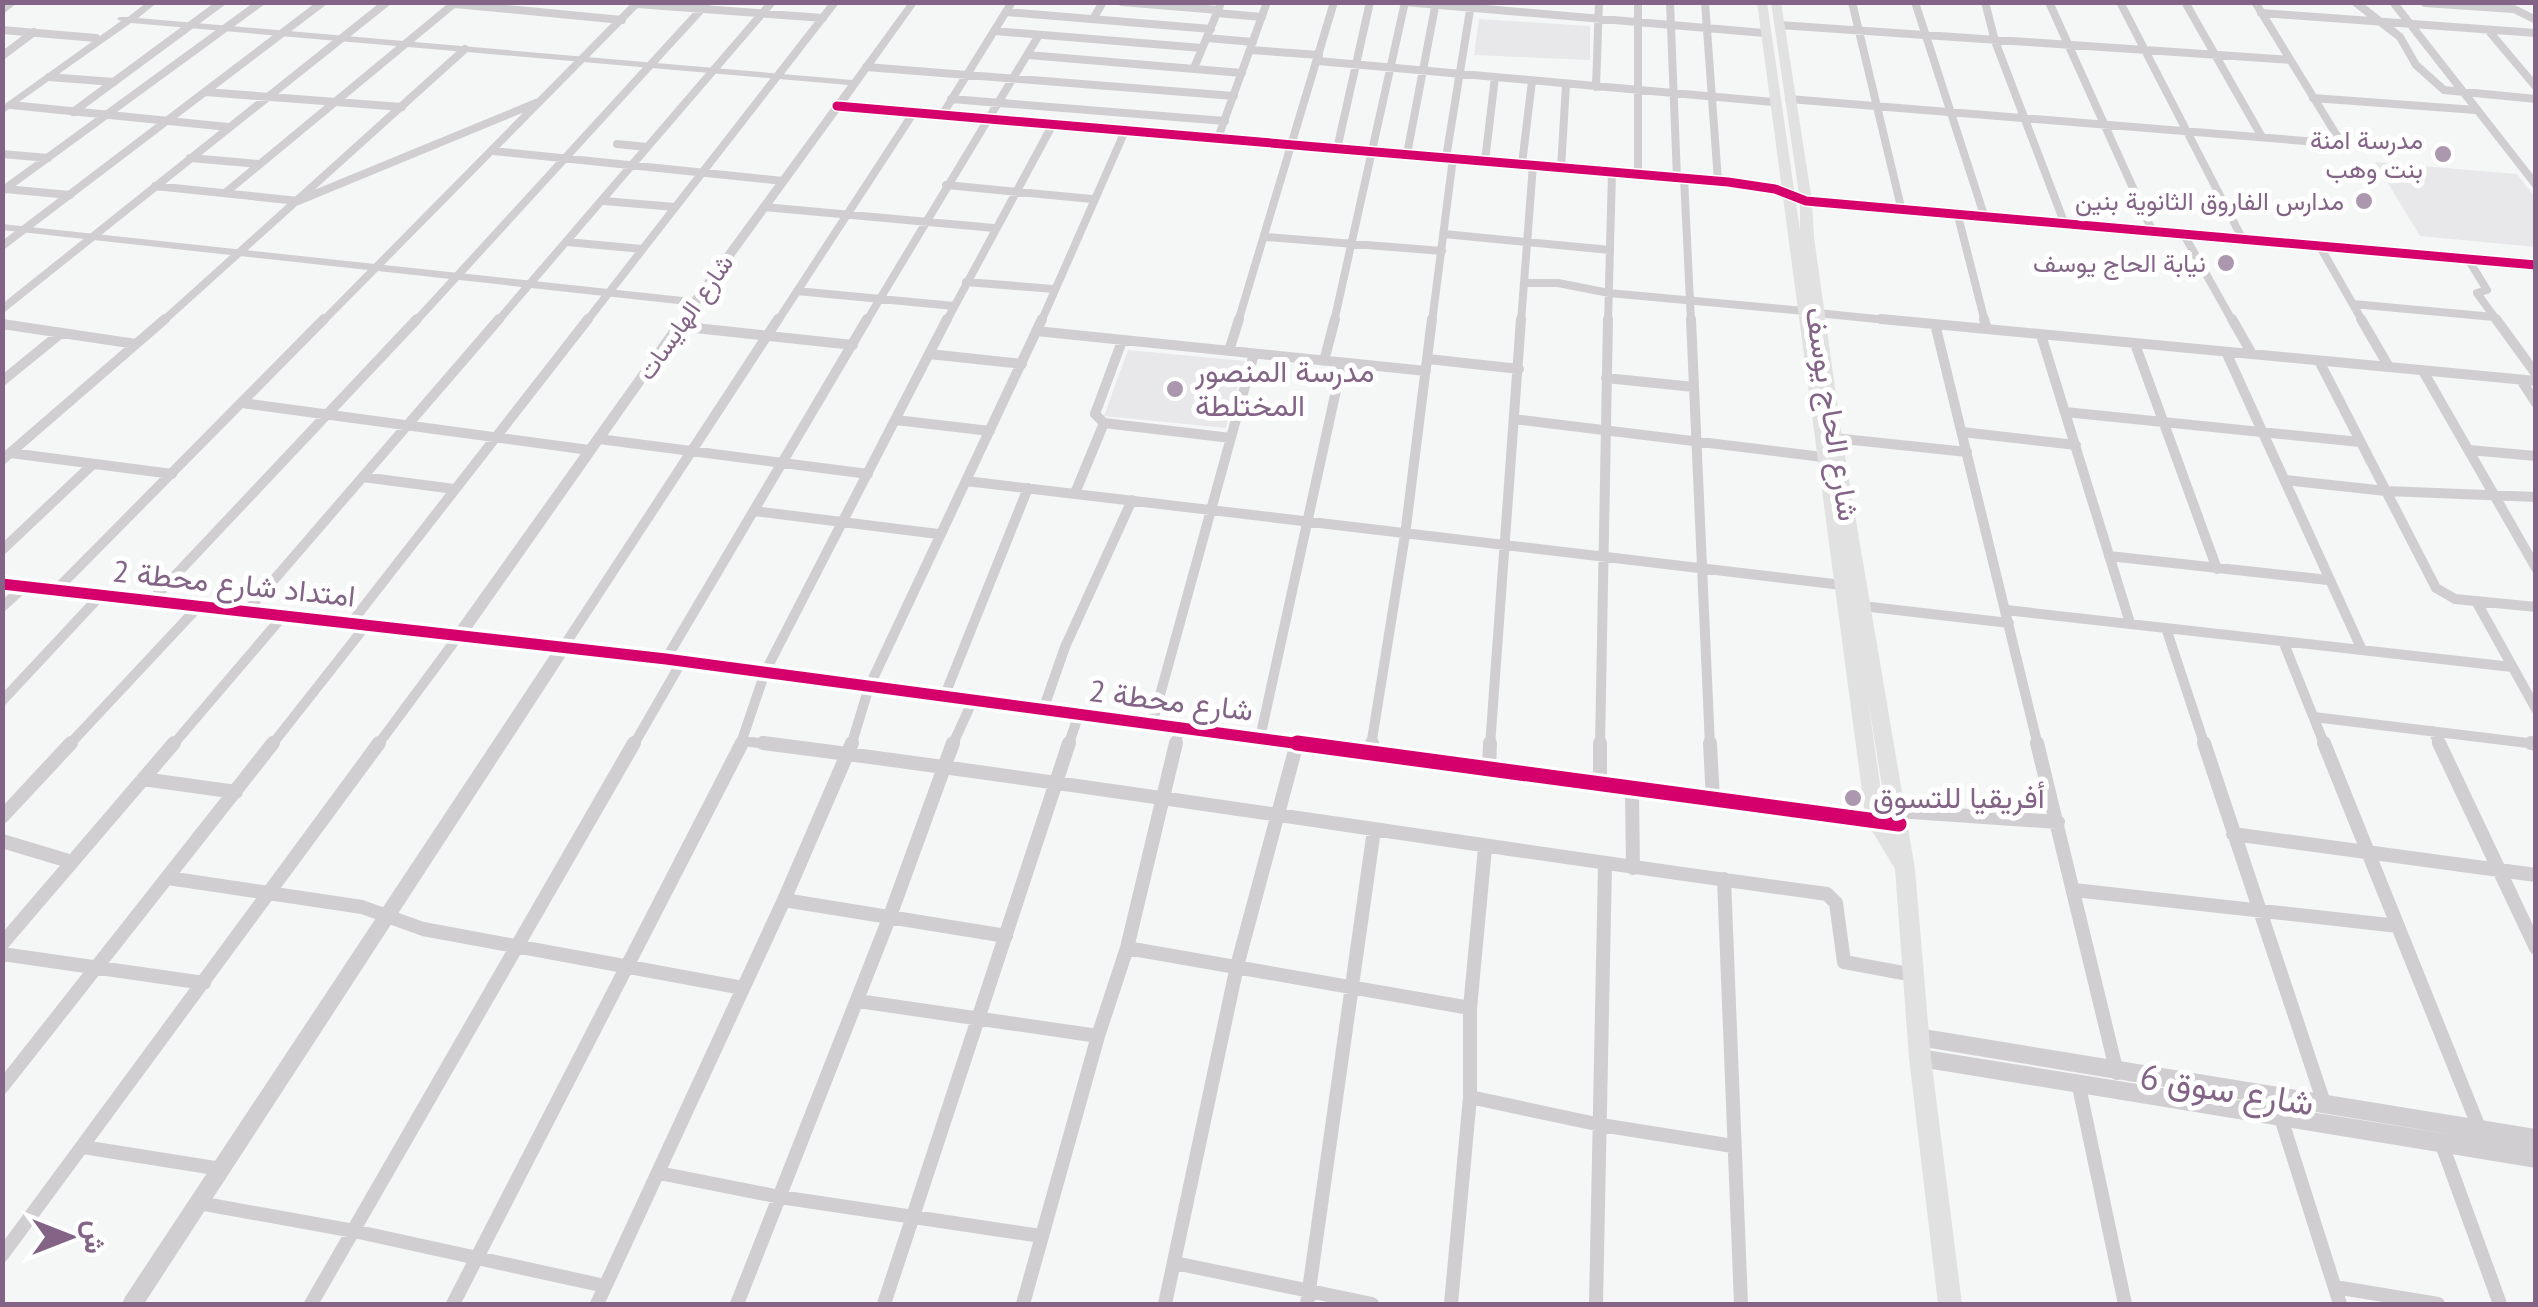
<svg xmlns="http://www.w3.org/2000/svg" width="2538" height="1307" font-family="'PT Sans',Vazirmatn,sans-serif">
	<rect width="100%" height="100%" fill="#f5f7f6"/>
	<path fill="#e8e8ea" d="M1479,19L1590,26V60L1474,55Z
		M2375,162L2517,174L2535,197V247L2420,236Z
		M1128,350L1245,361L1226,428L1104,416Z"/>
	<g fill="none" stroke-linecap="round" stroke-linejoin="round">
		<path stroke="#d0ced1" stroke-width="8" d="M1122,2L1218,10
			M1405,2L1764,33
			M1638,2V174
			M1670,2L1677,178
			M1705,2L1718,181
			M1852,2L1901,207
			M1915,2L1984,215
			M1985,2L1995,41L2064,222
			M2049,2L2152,230
			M2120,2L2242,238
			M2185,2L2262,137
			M2255,2L2342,144
			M2355,2L2400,37L2416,65L2444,90L2536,99
			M2393,2L2536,185
			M2425,3L2513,9
			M455,4L622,20
			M637,4L823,18
			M2508,6L2536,20
			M2,10L12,2
			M1006,12L1211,29
			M1217,13L1262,17
			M2261,13L2536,33
			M1093,19L1103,2
			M1779,25L2290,60
			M2,30L96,38
			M2488,30L2536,87
			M994,31L1202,48
			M1207,38L1253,42
			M1250,50L1319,55
			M1028,55L1242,73
			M2,56L34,32
			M1318,61L1773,102
			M866,67L1234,96
			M1194,68L1221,3
			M49,77L114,82
			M1596,87L1599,2
			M205,92L402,107
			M2313,98L2476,110
			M951,99L1225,121
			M1789,99L2342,144
			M11,105L228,127
			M73,112L222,2
			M942,115L1012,2
			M1218,138L1267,2
			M617,144L647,147
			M1337,149L1370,2
			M493,151L783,181
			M2,154L48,158
			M1407,154L1436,2
			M190,158L258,164
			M1446,158L1471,4
			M1485,161L1495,77
			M1522,164L1532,81
			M1561,168L1566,85
			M1684,178L1691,322
			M946,185L1092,199
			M155,186L298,201L536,103
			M5,189L70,195
			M2,191L261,2
			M225,193L456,2
			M604,201L675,207
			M764,207L994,228
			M1957,212L1985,322
			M2183,233L2233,322
			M1444,234L1610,250
			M1266,237L1442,251
			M567,242L642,249
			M2319,245L2363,322
			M2,246L323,2
			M2468,259L2487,290L2477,293L2498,322
			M966,282L1054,289
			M1525,283H1558L1609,293L1804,311
			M797,291L954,306
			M2353,304L2494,317
			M2,309L387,2
			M1817,313L1907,322
			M162,322L465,49
			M322,322L638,2
			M415,322L708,2
			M497,322L772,2
			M586,322L835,2
			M777,322L914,112
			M866,322L1039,35
			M946,322L1053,124
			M1041,322L1125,131
			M1238,322L1334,2
			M1334,322L1405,2
			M1432,322L1453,158
			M1521,322L1533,165
			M1608,322L1612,172"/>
		<path stroke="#d0ced1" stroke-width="10" d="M1691,319L1710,746
			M1881,319L2536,381
			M1984,319L1987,329
			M2232,319L2252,354
			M2361,319L2389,367
			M2496,319L2536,374
			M2,324L136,344
			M1935,324L2038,746
			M677,326L853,345
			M1036,331L1426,371
			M2041,335L2130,623
			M2135,344L2217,569
			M1229,351L1239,319
			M2226,352L2362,650
			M929,354L1022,364
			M1428,359L1519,369
			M1324,361L1335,319
			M2319,361L2436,588L2455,599L2536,607
			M2423,371L2536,568
			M1606,378L1694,387
			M2521,380L2536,403
			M2,381L61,333
			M242,403L589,450
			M2065,412L2360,442
			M1514,419L1822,457
			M896,420L990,431
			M1104,423L1231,438
			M1962,432L2076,445
			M1834,438L1967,452
			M599,439L868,474
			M2469,450L2536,456
			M11,453L172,474
			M2,460L165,319
			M363,477L454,489
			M2285,480L2386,491L2536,497
			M966,481L1842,585
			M1075,493L1104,423L1095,414L1122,341
			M754,511L938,534
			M2,550L93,464
			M2109,556L2328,580
			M56,590L324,319
			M153,599L417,319
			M2476,601L2536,709
			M1862,606L2009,623
			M2,607L24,587
			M2006,610L2512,667
			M247,611L499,319
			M351,623L588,319
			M2166,628L2205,746
			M2283,641L2325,746
			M564,646L778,319
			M666,659L867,319
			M944,697L1028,488
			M2,701L101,595
			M1043,710L1065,647L1132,500
			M2314,717L2536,744
			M1152,724L1254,354
			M2433,731L2440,746
			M1260,738L1342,363
			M743,741L783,746
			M68,746L200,605
			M172,746L283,616
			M271,746L367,624
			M377,746L460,634
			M633,746L682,661
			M740,746L765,672L947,319
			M851,746L869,687L1042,319
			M952,746L973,700
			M1068,746L1079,714
			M1175,746L1180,727
			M1371,746L1405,535L1432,319
			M1490,746L1521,319
			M1600,746L1608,319"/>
		<path stroke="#d0ced1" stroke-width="14" d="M763,743C1118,788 1472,846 1827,894L1836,903L1844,962L1914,975
			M1710,743L1713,801
			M2037,743L2117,1073
			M2204,743L2325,1106
			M2324,743L2480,1130
			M2439,743L2536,948
			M2531,743L2536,744
			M1370,755L1372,743
			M1489,770L1490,743
			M143,779L236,792
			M1600,785V743
			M1632,790L1633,868
			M1897,811L2058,822
			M2,817L71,743
			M2233,834L2536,875
			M2,841L72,862
			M168,878L362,907L423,929L743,988
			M1724,879L1741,1304
			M2074,890L2398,926
			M784,900L1006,936
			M2,944L174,743
			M1127,948L1470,1008
			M2,954L204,983
			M858,1001L1098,1036
			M2078,1082L2125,1304
			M2,1087L273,743
			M1470,1097L1601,1125L1733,1146
			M2280,1115L2340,1304
			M2441,1142L2500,1304
			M83,1147L221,1169
			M659,1173L780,1197L1041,1236
			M199,1203L354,1231L605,1286
			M2,1255L379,743
			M1175,1263L1372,1304
			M2335,1287L2438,1304
			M311,1304L634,743
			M453,1304L742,743
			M597,1304L784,900L852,743
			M737,1304L890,916L953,743
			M884,1304L1069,743
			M1023,1304L1098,1036L1127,948L1176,743
			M1165,1304L1237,966L1297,743
			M1307,1304L1374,830
			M1451,1304L1470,1097V1008L1485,848
			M1596,1304L1605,865"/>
		<path fill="#d0ced1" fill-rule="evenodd" d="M147,2H158L138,18L852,80L909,2H918L845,104L1728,179L1775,186L1792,195L1806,198L2536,262V268L1806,204L1784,199L1772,192L1728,185L841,109L699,305L470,631L666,653L1883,815L1889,817L1891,822L1889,827L1883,829L666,665L567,654L144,1304H122L125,1297L552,652L2,589V579L455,630L687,305L2,230V224L692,298L848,85L131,23L2,114V106L121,21L117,19L119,17H128Z
			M1918,1028L2536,1129V1168L1920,1067L1913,1064L1911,1058L1913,1052L1920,1049L2454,1135L1918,1046L1911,1043L1909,1037L1911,1031Z"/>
		<path fill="#e2e1e2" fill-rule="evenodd" d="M1757,2H1767L1800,231V201L1771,2H1781L1812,201L1814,237L1842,438L1915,869L1931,1058L1962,1304H1938L1909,1058L1895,869L1866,821ZM1868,700L1888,823L1885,819Z"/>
		<g stroke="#fff" stroke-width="12">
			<path id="cycleway-far2" d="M837,106L1728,182L1775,189L1806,201L2536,265"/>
		</g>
		<g stroke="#fff" stroke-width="18">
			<path id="cycleway-far1" d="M2,584L666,659L1316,746"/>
		</g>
		<g stroke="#fff" stroke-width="21">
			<path id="cycleway" d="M1297,743L1899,824"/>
		</g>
		<use href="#cycleway-far2" stroke="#d6006c" stroke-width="9"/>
		<use href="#cycleway-far1" stroke="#d6006c" stroke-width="11"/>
		<use href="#cycleway" stroke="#d6006c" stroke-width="15"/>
	</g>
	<g fill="#ab97ae" stroke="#fff" stroke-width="4">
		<circle cx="2443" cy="154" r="10"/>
		<circle cx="2364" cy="201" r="10"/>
		<circle cx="2226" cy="263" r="10"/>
		<circle cx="1175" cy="389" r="10"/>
		<circle cx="1853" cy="798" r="10"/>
	</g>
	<g text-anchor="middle" stroke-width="10" stroke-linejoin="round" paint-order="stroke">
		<g font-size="25" fill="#836487" stroke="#fff" text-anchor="end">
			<text x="2423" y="149">مدرسة امنة<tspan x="2423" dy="29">بنت وهب</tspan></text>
			<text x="2344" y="210">مدارس الفاروق الثانوية بنين</text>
			<text x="2206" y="272">نيابة الحاج يوسف</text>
		</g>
		<g font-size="25" fill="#836487" stroke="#fff">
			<text transform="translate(685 317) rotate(-55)" y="9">شارع الهايسات</text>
		</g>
		<g font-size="30" fill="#836487" stroke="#fff" text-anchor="start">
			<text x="1195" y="382">مدرسة المنصور<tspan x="1195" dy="34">المختلطة</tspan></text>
			<text x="1873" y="808">أفريقيا للتسوق</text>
		</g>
		<g font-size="30" fill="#836487" stroke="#fff">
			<text transform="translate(1832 414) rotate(81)" y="10">شارع الحاج يوسف</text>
			<text transform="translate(234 584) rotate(6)" y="10">امتداد شارع محطة 2</text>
			<text transform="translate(1171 701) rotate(7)" y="10">شارع محطة 2</text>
		</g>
		<g font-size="35" fill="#836487" stroke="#fff">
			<text transform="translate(2227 1090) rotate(9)" y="12">شارع سوق 6</text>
		</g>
	</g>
	<rect width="2538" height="1307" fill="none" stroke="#836487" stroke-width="10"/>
	<g transform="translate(70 1237) rotate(90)" stroke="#ffffff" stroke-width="8" paint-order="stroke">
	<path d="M0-8L18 38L0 25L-18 38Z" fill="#836487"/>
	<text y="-15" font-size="28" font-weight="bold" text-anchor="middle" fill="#836487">ش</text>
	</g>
</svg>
